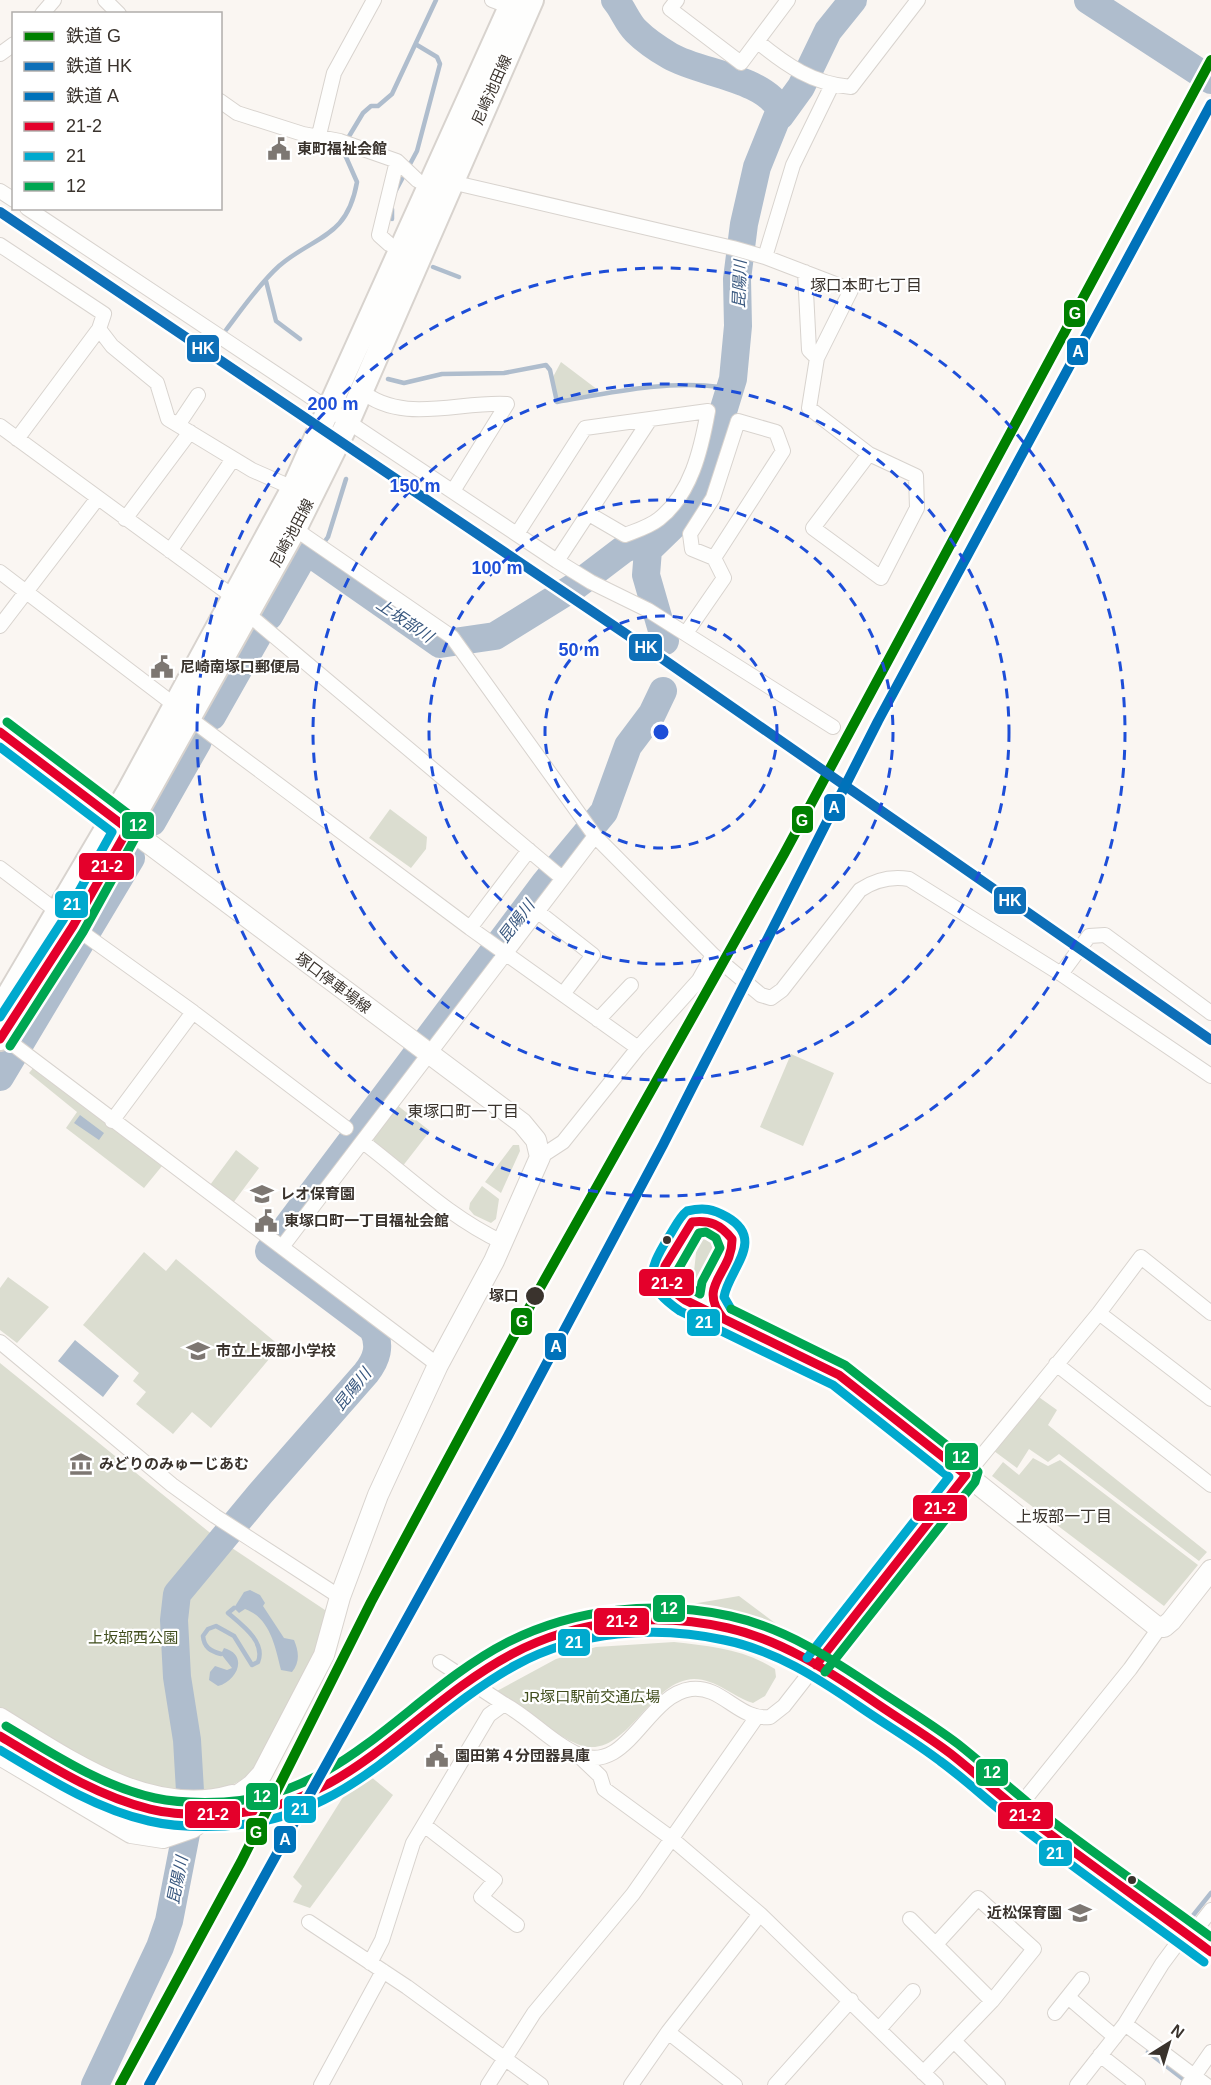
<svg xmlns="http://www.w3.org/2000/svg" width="1211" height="2085" font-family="Arial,'Noto Sans JP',sans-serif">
	<rect width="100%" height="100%" fill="#faf6f2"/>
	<path fill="#dbddd0" d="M561,362L598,390L596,395L558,401L553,377Z
		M390,809L427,837L426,849L411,868L369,838Z
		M791,1054L834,1073L803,1146L760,1127Z
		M34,1067L162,1166L144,1188L66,1128L77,1112L29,1073Z
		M397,1105L430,1131L402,1167L374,1146L373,1136Z
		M513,1145H519L520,1151L501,1193L485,1182Z
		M236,1150L259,1168L233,1203L210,1185Z
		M482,1186L499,1199L496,1219L491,1223L474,1215L469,1209L470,1203Z
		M708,1234L718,1241L720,1257L702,1293L697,1296L692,1290L698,1235Z
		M686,1240L681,1287C667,1270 676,1257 686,1240Z
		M144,1252L166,1271L176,1259L280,1346L211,1428L192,1412L173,1434L136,1404L146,1392L133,1381L139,1373L83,1325Z
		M8,1277L49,1307L17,1343L0,1330V1288Z
		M0,1363L214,1536L328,1612L315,1652L259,1762C199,1843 63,1746 0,1711Z
		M1036,1395L1057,1410L1048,1425L1207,1552L1199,1561L1059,1454L1048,1462L1029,1449L1017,1468L994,1451Z
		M1033,1458L1048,1466L1060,1460L1198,1565L1164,1606L992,1476L1003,1462L1019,1475Z
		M739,1596L783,1629L718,1612L682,1609L680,1606Z
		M674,1642C709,1646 744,1649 775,1669L776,1677L765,1696L753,1703C733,1697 716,1679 694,1679C648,1680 626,1764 577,1744C549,1732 523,1707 497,1691L556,1659L596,1647Z
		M370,1776L393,1795L310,1908L293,1902L302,1886L293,1877L348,1789Z"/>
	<path fill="#afbdcd" d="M80,1115L104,1133L99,1140L74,1123Z
		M75,1340L119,1376L103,1397L58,1361Z
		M250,1590L260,1595L265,1603L263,1606L284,1638L294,1640C299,1652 300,1662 292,1672L281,1670C275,1646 270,1618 245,1609L239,1613L234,1608L244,1592Z
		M224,1648C249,1655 237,1681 218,1686L209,1680L210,1672L215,1666L227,1670L232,1668L221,1654Z"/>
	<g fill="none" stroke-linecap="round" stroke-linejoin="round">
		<path stroke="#afbdcd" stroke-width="4.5" d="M395,192L417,151L440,64L437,57L417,45
			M392,219V209
			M433,267L459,277
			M266,281L276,321L300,339
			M226,330C242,309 259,284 279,266C315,235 347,239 357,182L342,148L363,113L371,106H378L392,94L436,0
			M388,379L404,383L442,374L504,373L546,365L550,370L557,402C610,393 667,380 720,387
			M314,556L328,537L346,479
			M221,1654C210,1651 204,1647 203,1636L208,1629L216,1626L234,1636L252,1665L258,1662C266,1642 242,1625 228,1613L234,1608
			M1191,1918L1211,1893
			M1148,2052L1187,2082"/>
		<path stroke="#afbdcd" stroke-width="28" d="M615,0C623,9 627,22 636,31C645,40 658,49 670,56C699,73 765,78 780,110L757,167L744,224L737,279L738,326L733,379L709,457L705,482L681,518L648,550L646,575L665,641
			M1088,0L1211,80
			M780,116L801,87L828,31L853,0
			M269,616L302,558L307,555L314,556L440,644L495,636L574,587L624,549L664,532
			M212,716L258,635
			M152,822L198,741
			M0,1077L131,858
			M95,2085L160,1947L169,1921L191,1808L187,1740L177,1677L174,1620L177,1594L260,1494L366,1373C377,1359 381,1346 373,1329L269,1251L545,883L604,812L628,746L652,714L663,691"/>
		<g stroke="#d8d3ce" stroke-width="16">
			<path id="street" d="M105,0L119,14
				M492,0L516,9
				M677,0L670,9L741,63L788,0
				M42,14L54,0
				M758,42C786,65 813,84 851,87L918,0
				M0,54L14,44
				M220,101L237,113L303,134L340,141L397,161L417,180L429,186L451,182L733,248L765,257L851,290L817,358L809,408L869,454L916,476L917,508L881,578L813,528L869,454
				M319,135L334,73L374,0
				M397,161L379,235L389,244L400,249
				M0,191L14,200
				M27,208L557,561L591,582L648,610L833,727
				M0,245L104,314L99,329L17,439
				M765,257L793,165L832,85
				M805,272L809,350L817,358
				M99,329L112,346L157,383L168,419L252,470L293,488
				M360,390C402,425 458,401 507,404L453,491
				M178,425L198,395
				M0,426L235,598
				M125,519L190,432
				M295,529L452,637L595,836L713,955L761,995L771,998L782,990L860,890C875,880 891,876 909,879L1061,974L1211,1076
				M517,534L585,428L708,411C701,450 691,494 659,519C649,527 635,531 625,535L589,514
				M170,551L233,459
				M557,561L649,421
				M0,572L176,706
				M248,614L562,878
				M0,626L97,499
				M686,633L724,578L714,558L692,549L690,534L713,498L738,421L776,432L783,451L714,558
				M188,717L470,928L638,1048
				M0,868L58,912
				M537,911L593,955L563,994
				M73,926L193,1012L346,1128
				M470,928L529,850
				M1061,974L1089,936L1105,935L1211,1013
				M598,1020L631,985
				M2,1036L438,1365
				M112,1121L193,1012
				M363,1142C409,1177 449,1217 502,1242
				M540,1157L563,1142L638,1048L699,980L713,955
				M282,1247L595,836
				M1099,1313L1211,1399
				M0,1342L172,1485L215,1516L340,1597
				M1056,1364L1211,1485
				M966,1475L1099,1313L1141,1257L1211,1313
				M440,1662L504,1704
				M580,1757L600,1776L604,1789L671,1838L760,1914L936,2085
				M1017,1809L1130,1669L1160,1627
				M424,1825L495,1880L481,1897L517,1925
				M910,1919L992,2001
				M309,1922L407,1987L541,2085
				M1190,1937L1211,1910
				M370,1963L382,1940L413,1843L489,1715L504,1704C529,1717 549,1741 575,1753C627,1779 645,1695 691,1689C722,1685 739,1721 770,1717L784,1706L816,1665
				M1068,1997L1115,2037
				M1055,2013L1082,1979
				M1125,2024L1206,2085
				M880,2028L913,1991
				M668,2032L735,2085
				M955,2042L998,2085
				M1100,2055L1138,2085
				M923,2073L992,2001L1034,1949L978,1898L936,1944
				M321,2085L383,1971
				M488,2085L534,2013L633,1894L756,1718
				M631,2085L668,2032L760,1914
				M775,2085L851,2000
				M1077,2085L1125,2024L1162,1964L1185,1933
				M1188,2085L1211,2052"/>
		</g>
		<g stroke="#d8d3ce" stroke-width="22">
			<path id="secondary" d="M0,732L522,1123L536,1140L540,1157L494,1261L438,1365L378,1495L340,1597L324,1655L262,1774L252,1785L192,1828L163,1838L131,1833L0,1755
				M723,1318L851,1383L1156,1626L1164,1627L1171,1621L1211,1570
				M553,1636L593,1626L643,1619L674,1621L743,1632L799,1654L948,1753L1017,1809L1211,1952
				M816,1665L966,1475
				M0,1718C67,1759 150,1819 232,1795
				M0,1736L39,1759"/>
		</g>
		<g stroke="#d8d3ce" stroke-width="26">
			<path id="primary" d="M0,1009L129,790L293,488L513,0
				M0,1039L73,926L295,529L348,422L532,0"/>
		</g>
		<use href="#street" stroke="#fefefd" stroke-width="14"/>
		<use href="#secondary" stroke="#fefefd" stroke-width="20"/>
		<use href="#primary" stroke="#fefefd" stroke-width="22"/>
		<g stroke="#d8d3ce" stroke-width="22" stroke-linecap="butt">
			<path id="secondary-bridge" d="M39,1759C120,1802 212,1840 303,1801C343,1783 378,1752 411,1725C455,1690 499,1655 553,1636"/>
		</g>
		<use href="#secondary-bridge" stroke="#fefefd" stroke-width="20"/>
		<g stroke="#fff" stroke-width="14">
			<path id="bus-1" d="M0,732L128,829L73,926L0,1039
				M723,1318C696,1285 733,1273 732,1239C720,1224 710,1220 692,1222L665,1266C660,1283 673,1291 685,1300L839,1375L966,1475L816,1665
				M0,1736C47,1764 96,1796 150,1809C174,1815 200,1815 226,1814C348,1808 412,1707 512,1654C577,1619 657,1612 728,1628C781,1640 827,1670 870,1699C897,1718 925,1734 951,1754C975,1773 997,1793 1021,1812C1083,1860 1148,1905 1211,1952"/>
		</g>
		<g stroke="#fff" stroke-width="14">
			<path id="bus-2" d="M0,747L112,832L63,920L0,1017
				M731,1309L724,1297C728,1270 767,1240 727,1217C713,1209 704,1207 687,1211C679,1217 674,1229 668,1238C647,1272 644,1286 680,1311L833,1385L949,1477L807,1658
				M0,1750C47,1778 96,1809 149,1821C174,1827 200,1827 225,1826C353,1820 413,1722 516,1665C578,1631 656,1625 724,1640C774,1650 818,1678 860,1707C886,1725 914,1741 940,1761C966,1780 989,1802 1015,1822C1076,1870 1141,1915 1204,1962"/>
		</g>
		<g stroke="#fff" stroke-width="14">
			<path id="bus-3" d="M7,722L135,819L140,829L83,932L10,1046
				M706,1232L716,1238L720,1248L702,1282L700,1294L678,1280L676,1273L699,1233Z
				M731,1309L845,1365L973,1466L978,1472L975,1482L825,1672
				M6,1726C53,1754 101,1786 155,1798C178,1803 201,1803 224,1802C345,1796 408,1693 508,1642C576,1608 656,1600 730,1616C785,1628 832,1659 878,1690C905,1708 933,1725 958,1744C982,1763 1004,1783 1027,1802C1087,1849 1150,1892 1211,1937"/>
		</g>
		<use href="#bus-1" stroke="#e4002b" stroke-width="9"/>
		<use href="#bus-2" stroke="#00a9ce" stroke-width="9"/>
		<use href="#bus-3" stroke="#00a651" stroke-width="9"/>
		<g stroke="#fff" stroke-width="15">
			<path id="rail-1" d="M120,2085L241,1862L371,1602L536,1295L784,854L1211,60"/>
		</g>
		<g stroke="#fff" stroke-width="15">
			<path id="rail-2" d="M0,212L660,657L1211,1040"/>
		</g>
		<g stroke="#fff" stroke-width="15">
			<path id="rail-3" d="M149,2085L508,1436L663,1145L878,721L1211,104"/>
		</g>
		<use href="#rail-1" stroke="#008000" stroke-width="10"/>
		<use href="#rail-2" stroke="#0d6fb8" stroke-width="10"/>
		<use href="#rail-3" stroke="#0072ba" stroke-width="10"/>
	</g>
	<g fill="none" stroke="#1d4ed8" stroke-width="3" stroke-dasharray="10 8">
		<circle cx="661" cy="732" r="116"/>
		<circle cx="661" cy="732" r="232"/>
		<circle cx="661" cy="732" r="348"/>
		<circle cx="661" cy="732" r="464"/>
	</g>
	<defs>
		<g id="civic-bare" transform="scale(1.8)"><path d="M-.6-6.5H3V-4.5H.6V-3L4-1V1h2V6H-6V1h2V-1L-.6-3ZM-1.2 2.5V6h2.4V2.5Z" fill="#7d7772" stroke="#fff" stroke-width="2.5" paint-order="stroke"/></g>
		<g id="school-bare" transform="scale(1.8)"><path d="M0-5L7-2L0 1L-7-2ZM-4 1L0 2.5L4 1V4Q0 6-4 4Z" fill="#7d7772" stroke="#fff" stroke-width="2.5" paint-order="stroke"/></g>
		<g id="museum-bare" transform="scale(1.8)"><path d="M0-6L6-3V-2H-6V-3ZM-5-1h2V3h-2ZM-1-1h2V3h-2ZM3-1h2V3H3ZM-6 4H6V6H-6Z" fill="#7d7772" stroke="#fff" stroke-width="2.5" paint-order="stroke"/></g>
	</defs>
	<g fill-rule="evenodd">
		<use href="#civic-bare" x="279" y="149"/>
		<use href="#civic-bare" x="162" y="667"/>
		<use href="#school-bare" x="262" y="1194"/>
		<use href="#civic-bare" x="266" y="1221"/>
		<use href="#school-bare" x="198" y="1351"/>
		<use href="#museum-bare" x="81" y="1464"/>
		<use href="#civic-bare" x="437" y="1756"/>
		<use href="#school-bare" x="1080" y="1913"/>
	</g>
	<g fill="#3a332d" stroke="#fff" stroke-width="2">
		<circle cx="667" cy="1240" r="5"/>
		<circle cx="535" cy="1296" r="10"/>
		<circle cx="1132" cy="1880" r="5"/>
	</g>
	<g text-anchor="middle" stroke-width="4.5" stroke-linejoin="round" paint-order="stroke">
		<g font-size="15" fill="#3a332d" stroke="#fff">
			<text transform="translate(492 90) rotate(-66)" y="5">尼崎池田線</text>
			<text transform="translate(292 533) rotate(-62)" y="5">尼崎池田線</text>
			<text transform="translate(333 983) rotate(37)" y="5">塚口停車場線</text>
		</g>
		<g font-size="15" font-weight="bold" fill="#3a332d" stroke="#fff" text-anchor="start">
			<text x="297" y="154">東町福祉会館</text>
			<text x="180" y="672">尼崎南塚口郵便局</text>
			<text x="280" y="1199">レオ保育園</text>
			<text x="284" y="1226">東塚口町一丁目福祉会館</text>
			<text x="216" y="1356">市立上坂部小学校</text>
			<text x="99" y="1469">みどりのみゅーじあむ</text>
			<text x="455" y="1761">園田第４分団器具庫</text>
			<text x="1062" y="1918" text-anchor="end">近松保育園</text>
		</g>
		<g font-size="15" font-weight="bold" fill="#3a332d" stroke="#fff" text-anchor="end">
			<text x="519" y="1301">塚口</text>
		</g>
		<g font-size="15" fill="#414e1d" stroke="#fff">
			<text x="133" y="1643">上坂部西公園</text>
			<text x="591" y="1702">JR塚口駅前交通広場</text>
		</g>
		<g font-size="16" font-style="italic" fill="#38577e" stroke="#fff">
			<text transform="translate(739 284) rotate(-88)" y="6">昆陽川</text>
			<text transform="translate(405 620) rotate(34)" y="6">上坂部川</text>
			<text transform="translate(516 921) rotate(-53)" y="6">昆陽川</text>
			<text transform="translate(352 1389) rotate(-51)" y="6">昆陽川</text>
			<text transform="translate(177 1880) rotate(-79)" y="6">昆陽川</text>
		</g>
		<g font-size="16" fill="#3a332d" stroke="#fff">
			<text x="866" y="291">塚口本町七丁目</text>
			<text x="463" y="1117">東塚口町一丁目</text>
			<text x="1064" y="1522">上坂部一丁目</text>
		</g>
	</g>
	<circle cx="661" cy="732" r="9" fill="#1d4ed8" stroke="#fff" stroke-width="3"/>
	<g font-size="18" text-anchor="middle" font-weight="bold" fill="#1d4ed8" stroke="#fff" stroke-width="4.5" stroke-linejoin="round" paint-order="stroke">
		<text x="333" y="410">200 m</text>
		<text x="415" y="492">150 m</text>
		<text x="497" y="574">100 m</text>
		<text x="579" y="656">50 m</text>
	</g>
	<g stroke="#fff" stroke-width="2">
		<rect x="1063" y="299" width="23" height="29" rx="6" fill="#008000"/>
		<rect x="186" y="334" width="34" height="29" rx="6" fill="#0d6fb8"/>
		<rect x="1066" y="337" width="23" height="29" rx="6" fill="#0072ba"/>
		<rect x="628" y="633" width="35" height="29" rx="6" fill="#0d6fb8"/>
		<rect x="823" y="793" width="23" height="29" rx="6" fill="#0072ba"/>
		<rect x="791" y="805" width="23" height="29" rx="6" fill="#008000"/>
		<rect x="121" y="811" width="34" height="29" rx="6" fill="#00a651"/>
		<rect x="78" y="852" width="57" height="29" rx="6" fill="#e4002b"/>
		<rect x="993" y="886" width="34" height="29" rx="6" fill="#0d6fb8"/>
		<rect x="54" y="890" width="35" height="29" rx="6" fill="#00a9ce"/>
		<rect x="638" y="1268" width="57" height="29" rx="6" fill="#e4002b"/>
		<rect x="510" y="1307" width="23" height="29" rx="6" fill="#008000"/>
		<rect x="686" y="1308" width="35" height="29" rx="6" fill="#00a9ce"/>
		<rect x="544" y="1332" width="23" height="29" rx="6" fill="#0072ba"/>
		<rect x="944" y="1442" width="35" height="29" rx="6" fill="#00a651"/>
		<rect x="912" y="1494" width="56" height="28" rx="6" fill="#e4002b"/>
		<rect x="652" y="1594" width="34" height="29" rx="6" fill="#00a651"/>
		<rect x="593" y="1607" width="57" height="29" rx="6" fill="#e4002b"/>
		<rect x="557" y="1628" width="34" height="29" rx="6" fill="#00a9ce"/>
		<rect x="975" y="1758" width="34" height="29" rx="6" fill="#00a651"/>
		<rect x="245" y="1782" width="34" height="29" rx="6" fill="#00a651"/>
		<rect x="283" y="1795" width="34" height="29" rx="6" fill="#00a9ce"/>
		<rect x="184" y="1800" width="57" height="29" rx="6" fill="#e4002b"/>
		<rect x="997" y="1801" width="57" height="29" rx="6" fill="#e4002b"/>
		<rect x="245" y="1817" width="23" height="29" rx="6" fill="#008000"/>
		<rect x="273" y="1825" width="24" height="29" rx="6" fill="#0072ba"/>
		<rect x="1038" y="1839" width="35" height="28" rx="6" fill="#00a9ce"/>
	</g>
	<g font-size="16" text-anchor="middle" font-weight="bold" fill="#fff">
		<text x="1075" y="319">G</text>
		<text x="203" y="354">HK</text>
		<text x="1078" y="357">A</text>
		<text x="646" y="653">HK</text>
		<text x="834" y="813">A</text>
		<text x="802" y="826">G</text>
		<text x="138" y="831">12</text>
		<text x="107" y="872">21-2</text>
		<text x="1010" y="906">HK</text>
		<text x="72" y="910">21</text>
		<text x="667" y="1289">21-2</text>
		<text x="522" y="1327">G</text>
		<text x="704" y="1328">21</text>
		<text x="556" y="1352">A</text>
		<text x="961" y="1463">12</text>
		<text x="940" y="1514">21-2</text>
		<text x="669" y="1614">12</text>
		<text x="622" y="1627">21-2</text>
		<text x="574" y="1648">21</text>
		<text x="992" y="1778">12</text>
		<text x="262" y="1802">12</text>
		<text x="300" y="1815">21</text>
		<text x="213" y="1820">21-2</text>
		<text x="1025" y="1821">21-2</text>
		<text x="256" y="1838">G</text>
		<text x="285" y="1845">A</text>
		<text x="1055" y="1859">21</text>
	</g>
	<rect x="12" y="12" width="210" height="198" fill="#ffffff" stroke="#b0adab" stroke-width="1.5"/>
	<rect x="24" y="32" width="30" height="9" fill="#008000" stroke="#b0adab" stroke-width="1.5"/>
	<text x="66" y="42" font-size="18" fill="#3a332d">鉄道 G</text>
	<rect x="24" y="62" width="30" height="9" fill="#0d6fb8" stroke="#b0adab" stroke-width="1.5"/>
	<text x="66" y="72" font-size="18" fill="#3a332d">鉄道 HK</text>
	<rect x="24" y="92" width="30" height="9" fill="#0072ba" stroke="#b0adab" stroke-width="1.5"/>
	<text x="66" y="102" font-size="18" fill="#3a332d">鉄道 A</text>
	<rect x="24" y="122" width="30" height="9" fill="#e4002b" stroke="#b0adab" stroke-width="1.5"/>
	<text x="66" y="132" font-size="18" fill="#3a332d">21-2</text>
	<rect x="24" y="152" width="30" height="9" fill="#00a9ce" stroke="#b0adab" stroke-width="1.5"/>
	<text x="66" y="162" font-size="18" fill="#3a332d">21</text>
	<rect x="24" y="182" width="30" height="9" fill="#00a651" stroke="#b0adab" stroke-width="1.5"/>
	<text x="66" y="192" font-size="18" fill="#3a332d">12</text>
	<g transform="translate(1169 2043) rotate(37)" stroke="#ffffff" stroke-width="4.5" paint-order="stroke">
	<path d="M0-4.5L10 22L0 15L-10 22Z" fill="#3a332d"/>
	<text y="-9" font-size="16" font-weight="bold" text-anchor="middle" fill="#3a332d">N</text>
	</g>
</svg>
